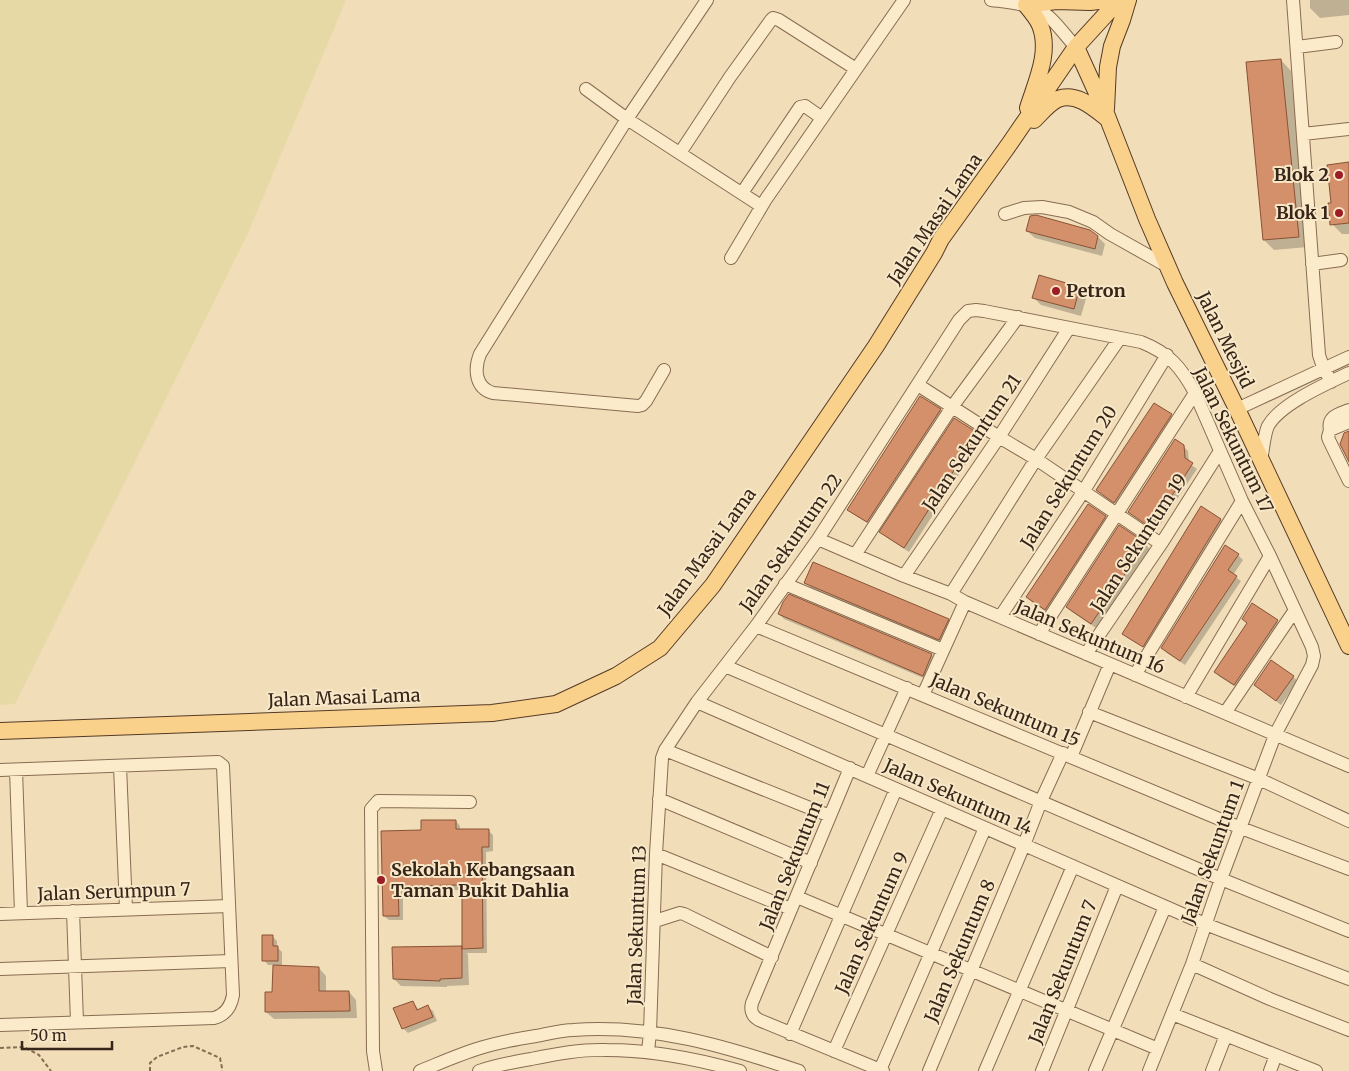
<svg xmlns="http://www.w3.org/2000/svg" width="1349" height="1071" font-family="Merriweather,serif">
	<rect width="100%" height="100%" fill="#f1ddb8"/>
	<path fill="#e7d9a5" d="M0,0H346L248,233L15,704L0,705Z"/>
	<path fill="#0003" d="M1310,0H1349V15L1320,18L1310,8Z
		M1281,60L1291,71L1308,247L1274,250L1264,240Z
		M1349,164V234H1342L1332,224V204Z
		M1027,231L1098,237L1105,244L1102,256L1035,238Z
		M1079,288L1087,295L1081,316L1041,305L1034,298Z
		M940,410L945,415L872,526L853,514L848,509Z
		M1171,415L1176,420L1120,506L1102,495Z
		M977,434L982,439L909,552L886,537L881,532Z
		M1183,446L1188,451L1189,463L1197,469L1156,531L1134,516Z
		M1202,508L1221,520L1225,525L1148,650L1128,638L1123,633Z
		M1105,517L1110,522L1050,614L1032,602L1027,597Z
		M1145,544L1150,549L1096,628L1072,612L1067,607Z
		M1238,555L1243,560L1233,575L1241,581L1185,665L1167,653L1162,648Z
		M806,583L948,620L953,624L944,643L811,588Z
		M789,596L932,655L936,660L928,680L784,619L779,614Z
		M1277,621L1282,626L1239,689L1220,677L1215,672Z
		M1293,677L1298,681L1281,705L1255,685Z
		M456,821L460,826V831L488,830L493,835V851L486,852L487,953H467L468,955L469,985L447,986V987L401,986L394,979L461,947L464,950L463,890H403V920H389L384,916L422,831Z
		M272,936L277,941V947L282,952V967L319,968L326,976V993L349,992L356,1000L357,1018L274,1019L266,1012L273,993L274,965H268L264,960Z
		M412,1002L417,1007L419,1011L428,1007L433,1011L437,1021L408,1033L403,1028Z"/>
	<path fill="#d3906a" stroke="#895236" d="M1281,59L1299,237L1263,240L1246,62Z
		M1349,162V223L1330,225L1328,203H1331L1327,165Z
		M1036,215L1090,230L1098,236L1095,249L1026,231L1030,216Z
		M1039,275L1080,287L1074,309L1032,298Z
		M920,396L941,409L867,522L847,510Z
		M1154,403L1172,414L1114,503L1096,490Z
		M954,418L978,433L904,548L879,532Z
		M1349,431V462L1340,444L1344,433Z
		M1175,439L1184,445L1185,458L1193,463L1151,528L1128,512Z
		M1088,504L1106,516L1045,610L1026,597Z
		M1201,506L1221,519L1143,647L1122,634Z
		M1119,525L1146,543L1091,624L1066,607Z
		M1225,545L1239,554L1228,570L1237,576L1180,661L1161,648Z
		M813,562L949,619L939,640L804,583Z
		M789,594L932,654L923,676L778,614L783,602Z
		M1252,603L1278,620L1234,685L1214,672L1247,623L1242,619Z
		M1271,660L1294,676L1276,701L1254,685Z
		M421,820H456V829H489V847H482L483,948L462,949V885L398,886L399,916H383L381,831L421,830Z
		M262,935H273V946H278V961H262Z
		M462,946V978L440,979V981L393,979L392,947Z
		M273,965L319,967V991H349L350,1011L265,1012V992H272Z
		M413,1001L417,1010L428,1005L433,1017L402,1029L393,1008Z"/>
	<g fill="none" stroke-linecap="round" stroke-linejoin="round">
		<g stroke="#886c52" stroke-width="14">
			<path id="minor" d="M991,0C1007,2 1023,3 1037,9C1053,16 1064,35 1076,47
				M1293,0L1319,355L1322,364L1331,382
				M1297,47L1336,42
				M586,89L627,119L761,206
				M1303,134L1349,129
				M680,153L730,77L771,20L773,18L779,20L856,69
				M742,193L800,107L805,106L822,118
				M1005,214L1024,208L1042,207L1069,212L1093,222L1110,234L1167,266
				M731,258L766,199L904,0
				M1312,264L1341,260
				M664,370L646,401L642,405L638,406L493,393C475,388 474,369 480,354L627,119L707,0
				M918,385L999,437L1036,459L1161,544
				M1237,409L1349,357
				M1349,410C1339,414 1327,416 1330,430L1349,422
				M1330,430L1328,437L1329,440L1349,481
				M1261,461C1263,451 1264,435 1268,426C1280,404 1326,384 1349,373
				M818,539L904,576L951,594L965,602L1349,766
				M855,555L952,407L1018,317
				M904,576L999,437L1069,328
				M785,584L943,650
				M951,594L1036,459L1120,338
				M1000,617L1083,492L1167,355
				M756,626L1241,828L1349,869
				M1039,634L1195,393
				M1086,654L1163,541L1220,451
				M725,666L1221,879L1349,931
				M1135,675L1242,501
				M923,695L965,602
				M1186,697L1270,556
				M697,702L1205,924L1349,979
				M1089,712L1259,779L1349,821
				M1225,713L1295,610
				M665,750L830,816
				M1071,757L1110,664
				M120,766L126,909
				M850,768L752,1003C750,1011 752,1016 759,1020L883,1071
				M0,770L218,762L223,766L233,995C231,1007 225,1015 214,1018L0,1025
				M16,770L21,913
				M867,776L907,688
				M659,799L811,863
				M656,854L791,909
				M797,897L1158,1049
				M73,911L77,1022
				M0,914L229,906
				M655,921L680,913L684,914L772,957
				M1192,964L1270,999L1349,1030
				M0,969L231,961
				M1172,1014L1316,1071
				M790,1034L896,789
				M834,1051L942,809
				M648,1052L650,1032L656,854L662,758L665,750L697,702L756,626L818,539L959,320L968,311L976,310L984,311L1141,342C1169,353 1181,367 1195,393L1242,501L1270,556L1312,647L1314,656L1312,665L1275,735L1221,879L1192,964L1149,1071
				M880,1070L985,828
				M376,1071L373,1051L371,809L378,801L470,802
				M420,1071C440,1063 460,1054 480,1048C498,1042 517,1039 536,1036C548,1034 561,1030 573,1030C652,1024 725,1046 799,1071
				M479,1071C496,1065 513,1062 531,1059C556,1054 582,1049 607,1050C653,1050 697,1059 740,1071
				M929,1071L1024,845L1041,801L1063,753
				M985,1071L1073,866
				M1042,1071L1117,886
				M1095,1071L1165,907
				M1212,1071L1226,1035
				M1270,1071L1276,1055"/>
		</g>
		<g stroke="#553a27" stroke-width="18">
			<path id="major" d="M1076,47L1105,111L1147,219L1175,283L1237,409L1349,646
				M1028,108C1036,82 1051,52 1040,25C1037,18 1031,11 1026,5L1056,1L1090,2L1107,0
				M1106,109L1108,67L1112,46L1122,20L1128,0
				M1034,120C1041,113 1049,103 1058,99C1077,92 1094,108 1108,119
				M0,731L492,713L556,704L616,676L660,648L713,585L876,346L934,253L941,239L1008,146L1076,47L1119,0"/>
		</g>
		<path stroke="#886c52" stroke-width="2" stroke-dasharray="4 2.5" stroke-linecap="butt" d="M0,1048L24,1047L39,1055L51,1071
			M150,1071V1063L157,1057L183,1047L193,1046L220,1058L222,1068V1071"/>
		<use href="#minor" stroke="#fcebcb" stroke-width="12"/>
		<use href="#major" stroke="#fad18a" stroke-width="16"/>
	</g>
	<g fill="#9c1d25" stroke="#f8e8c8" stroke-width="2">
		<circle cx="1339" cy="175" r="5"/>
		<circle cx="1339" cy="213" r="5"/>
		<circle cx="1056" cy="291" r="5"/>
		<circle cx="381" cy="880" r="5"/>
	</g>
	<g text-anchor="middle" stroke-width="4" stroke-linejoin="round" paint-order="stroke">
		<g font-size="18" font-weight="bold" fill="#362519" stroke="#f8e8c8" text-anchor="end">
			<text x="1329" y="181">Blok 2</text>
			<text x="1329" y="219">Blok 1</text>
			<text x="1066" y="297" text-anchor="start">Petron</text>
			<text x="391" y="876" text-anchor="start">Sekolah Kebangsaan<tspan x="391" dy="21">Taman Bukit Dahlia</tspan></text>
		</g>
		<g font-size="18" fill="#362519" stroke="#f8e8c8">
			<text transform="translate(935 219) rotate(-56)" y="6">Jalan Masai Lama</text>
			<text transform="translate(1225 340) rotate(64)" y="6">Jalan Mesjid</text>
			<text transform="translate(1233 440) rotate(64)" y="6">Jalan Sekuntum 17</text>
			<text transform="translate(972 443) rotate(-56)" y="6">Jalan Sekuntum 21</text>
			<text transform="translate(1069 477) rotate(-58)" y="6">Jalan Sekuntum 20</text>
			<text transform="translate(791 543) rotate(-55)" y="6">Jalan Sekuntum 22</text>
			<text transform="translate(1139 543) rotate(-57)" y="6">Jalan Sekuntum 19</text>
			<text transform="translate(707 552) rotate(-54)" y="6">Jalan Masai Lama</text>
			<text transform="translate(1090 637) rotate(23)" y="6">Jalan Sekuntum 16</text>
			<text transform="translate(344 698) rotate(-2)" y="6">Jalan Masai Lama</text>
			<text transform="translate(1005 710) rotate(23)" y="6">Jalan Sekuntum 15</text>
			<text transform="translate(958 797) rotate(24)" y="6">Jalan Sekuntum 14</text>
			<text transform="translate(1213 852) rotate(-70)" y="6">Jalan Sekuntum 1</text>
			<text transform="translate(795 856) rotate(-68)" y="6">Jalan Sekuntum 11</text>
			<text transform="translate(114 892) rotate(-2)" y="6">Jalan Serumpun 7</text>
			<text transform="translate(872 923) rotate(-66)" y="6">Jalan Sekuntum 9</text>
			<text transform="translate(637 925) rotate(-88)" y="6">Jalan Sekuntum 13</text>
			<text transform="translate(960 951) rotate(-67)" y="6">Jalan Sekuntum 8</text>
			<text transform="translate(1063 972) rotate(-68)" y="6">Jalan Sekuntum 7</text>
		</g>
	</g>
	<path d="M22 1041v8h90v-8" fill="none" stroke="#362519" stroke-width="2.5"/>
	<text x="30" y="1041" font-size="15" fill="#362519" stroke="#f8e8c8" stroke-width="4" paint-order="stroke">50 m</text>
</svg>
